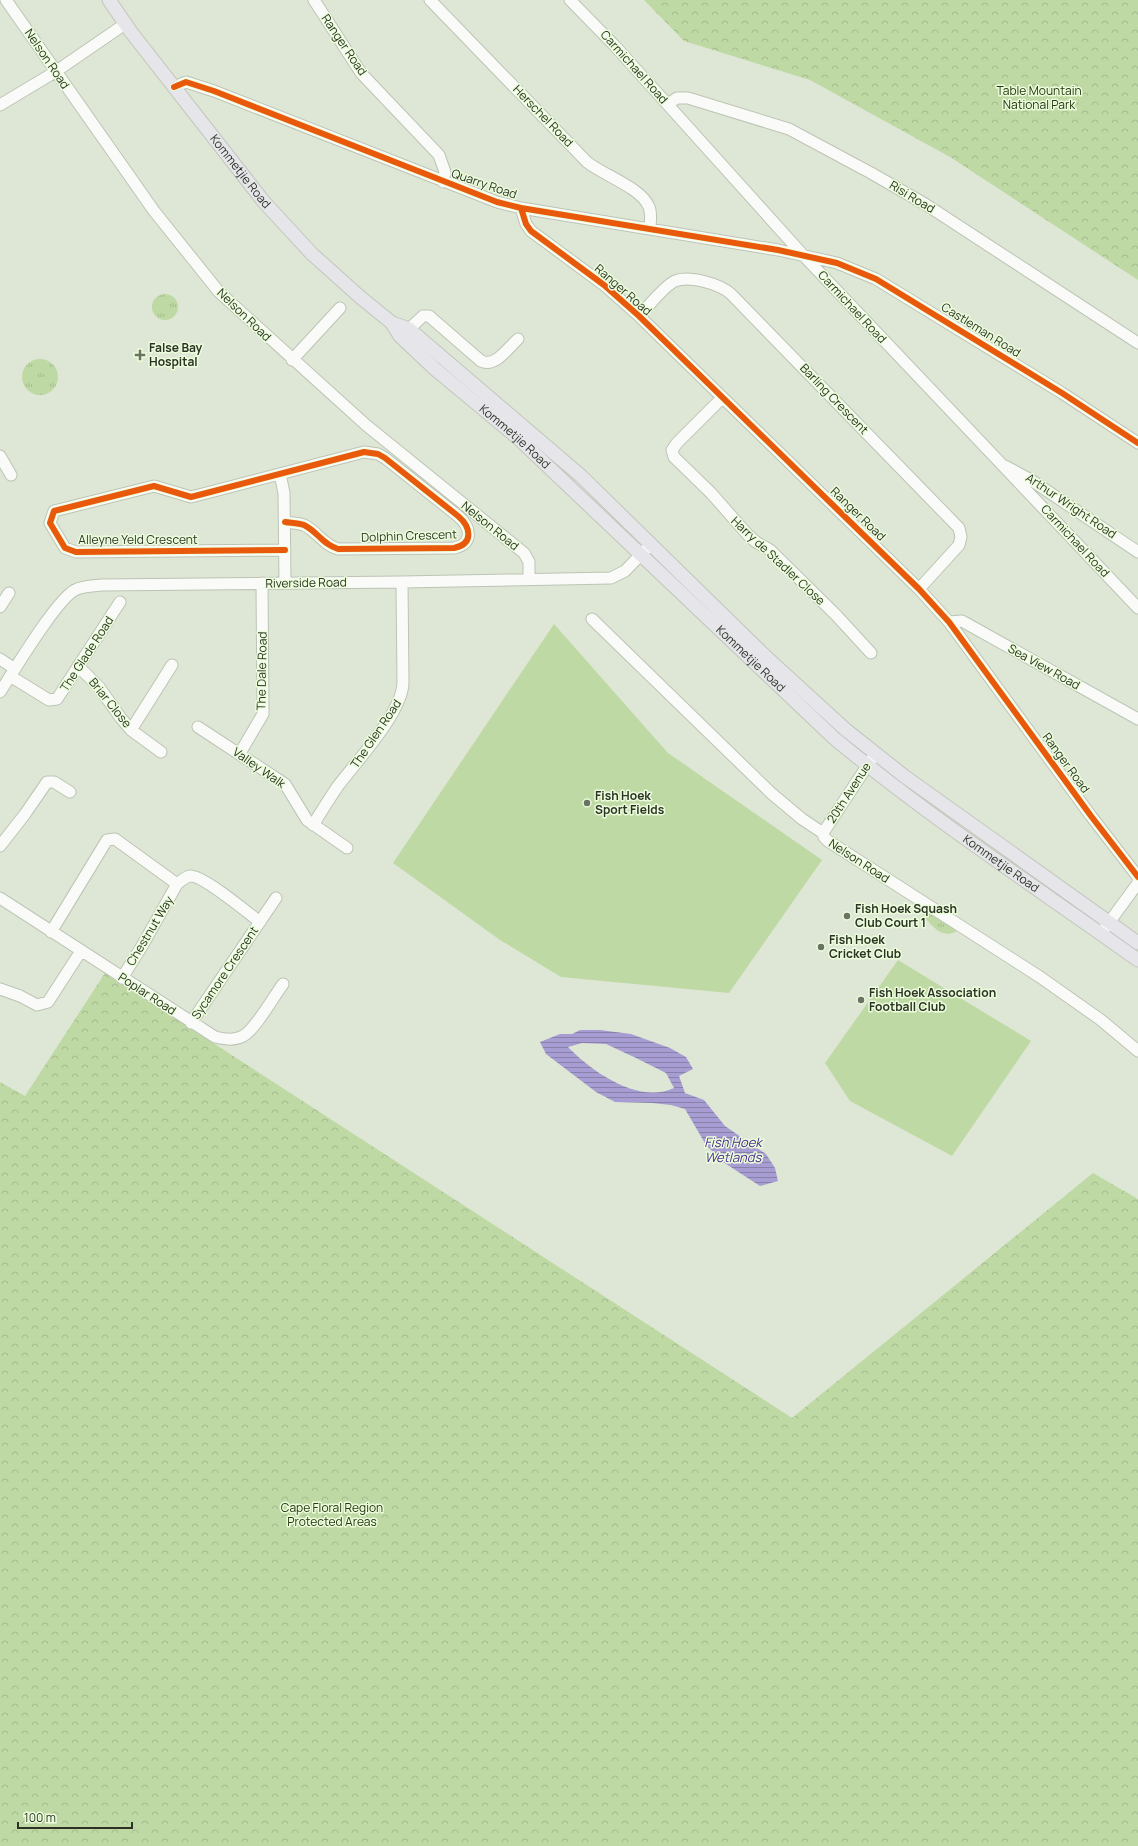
<svg xmlns="http://www.w3.org/2000/svg" width="1138" height="1846" font-family="Manrope,sans-serif">
	<defs>
		<pattern id="grass-tufts" width="24" height="20" patternUnits="userSpaceOnUse"><rect width="24" height="20" fill="#bfd9a5"/><path d="M3 7l-1-3M5 7V3M7 7l1-3M15 17l-1-3M17 17v-4M19 17l1-3" fill="none" stroke="#a4bb8e"/></pattern>
		<pattern id="park-crowns" width="20" height="18" patternUnits="userSpaceOnUse"><rect width="20" height="18" fill="#bfd9a5"/><path d="M2 6a3 3 0 1 1 6 0M12 15a3 3 0 1 1 6 0" fill="none" stroke="#a4bb8e"/></pattern>
		<pattern id="water-rules" width="6" height="5" patternUnits="userSpaceOnUse"><rect width="6" height="5" fill="#a79dd2"/><path d="M0 2.5h6" fill="none" stroke="#8881aa"/></pattern>
	</defs>
	<rect width="100%" height="100%" fill="#dee7d5"/>
	<path fill="url(#grass-tufts)" d="M152 307a13 13 0 1 1 26 0a13 13 0 1 1-26 0Z
		M22 377a18 18 0 1 1 36 0a18 18 0 1 1-36 0Z
		M917,902L958,929L957,931C942,940 931,925 923,915L924,910L917,905Z"/>
	<path fill="url(#park-crowns)" d="M644,0H1138V280L950,157L810,80L684,41Z
		M105,973L792,1418L1093,1173L1138,1199V1846H0V1082L25,1096Z"/>
	<path fill="#bfd9a5" d="M554,624L668,753L822,860L729,993L561,977L500,940L393,863Z
		M898,960L1031,1041L952,1156L850,1101L825,1063Z"/>
	<path fill="url(#water-rules)" fill-rule="evenodd" d="M580,1030H600L631,1034L670,1048L686,1057L693,1069L679,1076L685,1093L704,1100L725,1126L766,1154L775,1168L778,1181L760,1186L723,1162L706,1145L685,1109L671,1105L652,1103L615,1102L596,1092L546,1054L540,1042L560,1034H572ZM582,1043L606,1044L636,1058L666,1073L674,1088C639,1105 591,1071 568,1047Z"/>
	<g fill="none" stroke-linecap="round" stroke-linejoin="round">
		<g stroke="#bcc4b5" stroke-width="13">
			<path id="minor" d="M6,0L154,211L219,292L366,425L524,553L529,562V579
				M314,0L361,73L439,155L445,172L443,182
				M430,0L587,162C603,175 642,188 649,207C652,214 650,221 650,228
				M570,0L615,46L803,255L1138,608
				M174,87L186,82L214,91L497,202L521,208L778,250L837,263L876,279L1062,393L1138,443
				M668,104L677,98H688L789,129L871,173L925,204L1138,343
				M0,105L55,72L125,24
				M521,208L526,224L531,231L604,285L639,316L919,589L949,622L1091,816L1138,877
				M639,316C647,308 665,285 675,281C689,275 720,284 731,294L959,528L961,537L959,545L919,589
				M409,329L423,316H429L481,361C495,368 508,348 518,339
				M292,360L340,308
				M722,398L677,443L672,450L674,457L711,493L748,535L756,542L770,550L836,615L871,653
				M0,456L11,475
				M1005,466L1031,480L1138,552
				M280,474L284,493L285,582
				M285,550L76,552L65,548L50,523L54,511L154,486L191,497L364,452L378,454L385,458L458,516C471,527 474,544 454,548L338,549C322,544 318,532 304,525C298,523 291,523 285,522
				M0,607L9,593
				M592,619L771,793L802,819L823,833L824,837L828,841L1040,977L1101,1020L1138,1051
				M949,622L962,621L1138,719
				M0,659L15,669
				M79,667L99,687L120,717L131,730L161,752
				M10,676L49,700L57,699L120,602
				M0,692C14,671 56,600 75,590C83,586 93,586 102,585L402,582L611,578L625,571L651,544
				M198,727L285,784L307,820L347,848
				M131,730L172,665
				M240,753L263,714L262,583
				M313,825C321,812 329,799 338,786C356,762 402,713 403,683L402,582
				M823,833L875,754
				M0,846L25,814L47,782H54L70,792
				M0,898L215,1037C224,1039 234,1041 243,1036C255,1030 274,996 283,984
				M1105,928L1138,883
				M51,932L107,840L115,839L177,884
				M122,978L142,946L177,884C181,881 185,877 190,876C203,875 248,913 260,922
				M0,989L20,996L37,1005L48,1002L81,951
				M191,1023L276,898"/>
		</g>
		<g stroke="#c1c6bc" stroke-width="15">
			<g id="major">
				<path id="s1" d="M109,0L131,32L264,202L312,254L360,297L392,323L409,329L581,476L765,656L846,730L904,776L1138,943"/>
				<path id="s2" d="M392,323L400,336L435,369L518,438L834,738C930,818 1036,887 1138,960"/>
			</g>
		</g>
		<use href="#minor" stroke="#fafbf9" stroke-width="11"/>
		<use href="#major" stroke="#e6e5ea" stroke-width="13"/>
		<g stroke="#ebfdda" stroke-width="8">
			<path id="cycleway" d="M174,87L186,82L214,91L497,202L521,208L778,250L837,263L876,279L1062,393L1138,443
				M521,208L526,224L531,231L604,285L639,316L919,589L949,622L1091,816L1138,877
				M285,550L76,552L65,548L50,523L54,511L154,486L191,497L364,452L378,454L385,458L458,516C471,527 474,544 454,548L338,549C322,544 318,532 304,525C298,523 291,523 285,522"/>
		</g>
		<use href="#cycleway" stroke="#e8590c" stroke-width="6"/>
	</g>
	<g fill="#6a7263" stroke="#ebfdda" stroke-width="1.5">
		<path d="M138 349h4v4h4v4h-4v4h-4v-4h-4v-4h4z"/>
		<circle cx="587" cy="803" r="4"/>
		<circle cx="847" cy="916" r="4"/>
		<circle cx="821" cy="947" r="4"/>
		<circle cx="861" cy="1000" r="4"/>
	</g>
	<g text-anchor="middle" stroke-width="3" stroke-linejoin="round" paint-order="stroke">
		<g font-size="12" fill="#2c3326" stroke="#ebfdda">
			<text transform="translate(344 45) rotate(56)" y="4">Ranger Road</text>
			<text transform="translate(47 59) rotate(56)" y="4">Nelson Road</text>
			<text transform="translate(634 67) rotate(48)" y="4">Carmichael Road</text>
			<text transform="translate(543 116) rotate(46)" y="4">Herschel Road</text>
			<text dy="4" stroke="none"><textPath href="#s1" startOffset="216">Kommetjie Road</textPath></text>
			<text transform="translate(484 184) rotate(19)" y="4">Quarry Road</text>
			<text transform="translate(912 197) rotate(31)" y="4">Risi Road</text>
			<text transform="translate(623 290) rotate(41)" y="4">Ranger Road</text>
			<text transform="translate(852 307) rotate(47)" y="4">Carmichael Road</text>
			<text transform="translate(244 315) rotate(44)" y="4">Nelson Road</text>
			<text transform="translate(981 330) rotate(32)" y="4">Castleman Road</text>
			<text transform="translate(834 399) rotate(46)" y="4">Barling Crescent</text>
			<text dy="4" stroke="none"><textPath href="#s2" startOffset="168">Kommetjie Road</textPath></text>
			<text transform="translate(1071 506) rotate(34)" y="4">Arthur Wright Road</text>
			<text transform="translate(858 514) rotate(44)" y="4">Ranger Road</text>
			<text transform="translate(490 526) rotate(39)" y="4">Nelson Road</text>
			<text transform="translate(409 536) rotate(-2)" y="4">Dolphin Crescent</text>
			<text x="138" y="544">Alleyne Yeld Crescent</text>
			<text transform="translate(1075 541) rotate(47)" y="4">Carmichael Road</text>
			<text transform="translate(778 561) rotate(43)" y="4">Harry de Stadler Close</text>
			<text transform="translate(306 583) rotate(-1)" y="4">Riverside Road</text>
			<text transform="translate(87 654) rotate(-57)" y="4">The Glade Road</text>
			<text dy="4" stroke="none"><textPath href="#s2" startOffset="492">Kommetjie Road</textPath></text>
			<text transform="translate(1044 667) rotate(29)" y="4">Sea View Road</text>
			<text transform="translate(262 671) rotate(-89)" y="4">The Dale Road</text>
			<text transform="translate(110 703) rotate(51)" y="4">Briar Close</text>
			<text transform="translate(376 734) rotate(-56)" y="4">The Glen Road</text>
			<text transform="translate(1066 763) rotate(54)" y="4">Ranger Road</text>
			<text transform="translate(259 768) rotate(35)" y="4">Valley Walk</text>
			<text transform="translate(849 793) rotate(-57)" y="4">20th Avenue</text>
			<text transform="translate(859 861) rotate(33)" y="4">Nelson Road</text>
			<text dy="4" stroke="none"><textPath href="#s2" startOffset="816">Kommetjie Road</textPath></text>
			<text transform="translate(150 931) rotate(-59)" y="4">Chestnut Way</text>
			<text transform="translate(225 973) rotate(-56)" y="4">Sycamore Crescent</text>
			<text transform="translate(147 994) rotate(33)" y="4">Poplar Road</text>
		</g>
		<g font-size="12" fill="#273713" stroke="#ebfdda">
			<text x="1039" y="95">Table Mountain<tspan x="1039" dy="14">National Park</tspan></text>
			<text x="332" y="1512">Cape Floral Region<tspan x="332" dy="14">Protected Areas</tspan></text>
		</g>
		<g font-size="12" font-weight="bold" fill="#2c3326" stroke="#ebfdda" text-anchor="start">
			<text x="149" y="352">False Bay<tspan x="149" dy="14">Hospital</tspan></text>
			<text x="595" y="800">Fish Hoek<tspan x="595" dy="14">Sport Fields</tspan></text>
			<text x="855" y="913">Fish Hoek Squash<tspan x="855" dy="14">Club Court 1</tspan></text>
			<text x="829" y="944">Fish Hoek<tspan x="829" dy="14">Cricket Club</tspan></text>
			<text x="869" y="997">Fish Hoek Association<tspan x="869" dy="14">Football Club</tspan></text>
		</g>
		<g font-size="13" font-style="italic" fill="#4e2f92" stroke="#ebfdda">
			<text x="733" y="1147">Fish Hoek<tspan x="733" dy="15">Wetlands</tspan></text>
		</g>
	</g>
	<path d="M18 1822v6h114v-6" fill="none" stroke="#2c3326" stroke-width="2"/>
	<text x="24" y="1822" font-size="12" fill="#2c3326" stroke="#ebfdda" stroke-width="3" paint-order="stroke">100 m</text>
</svg>
